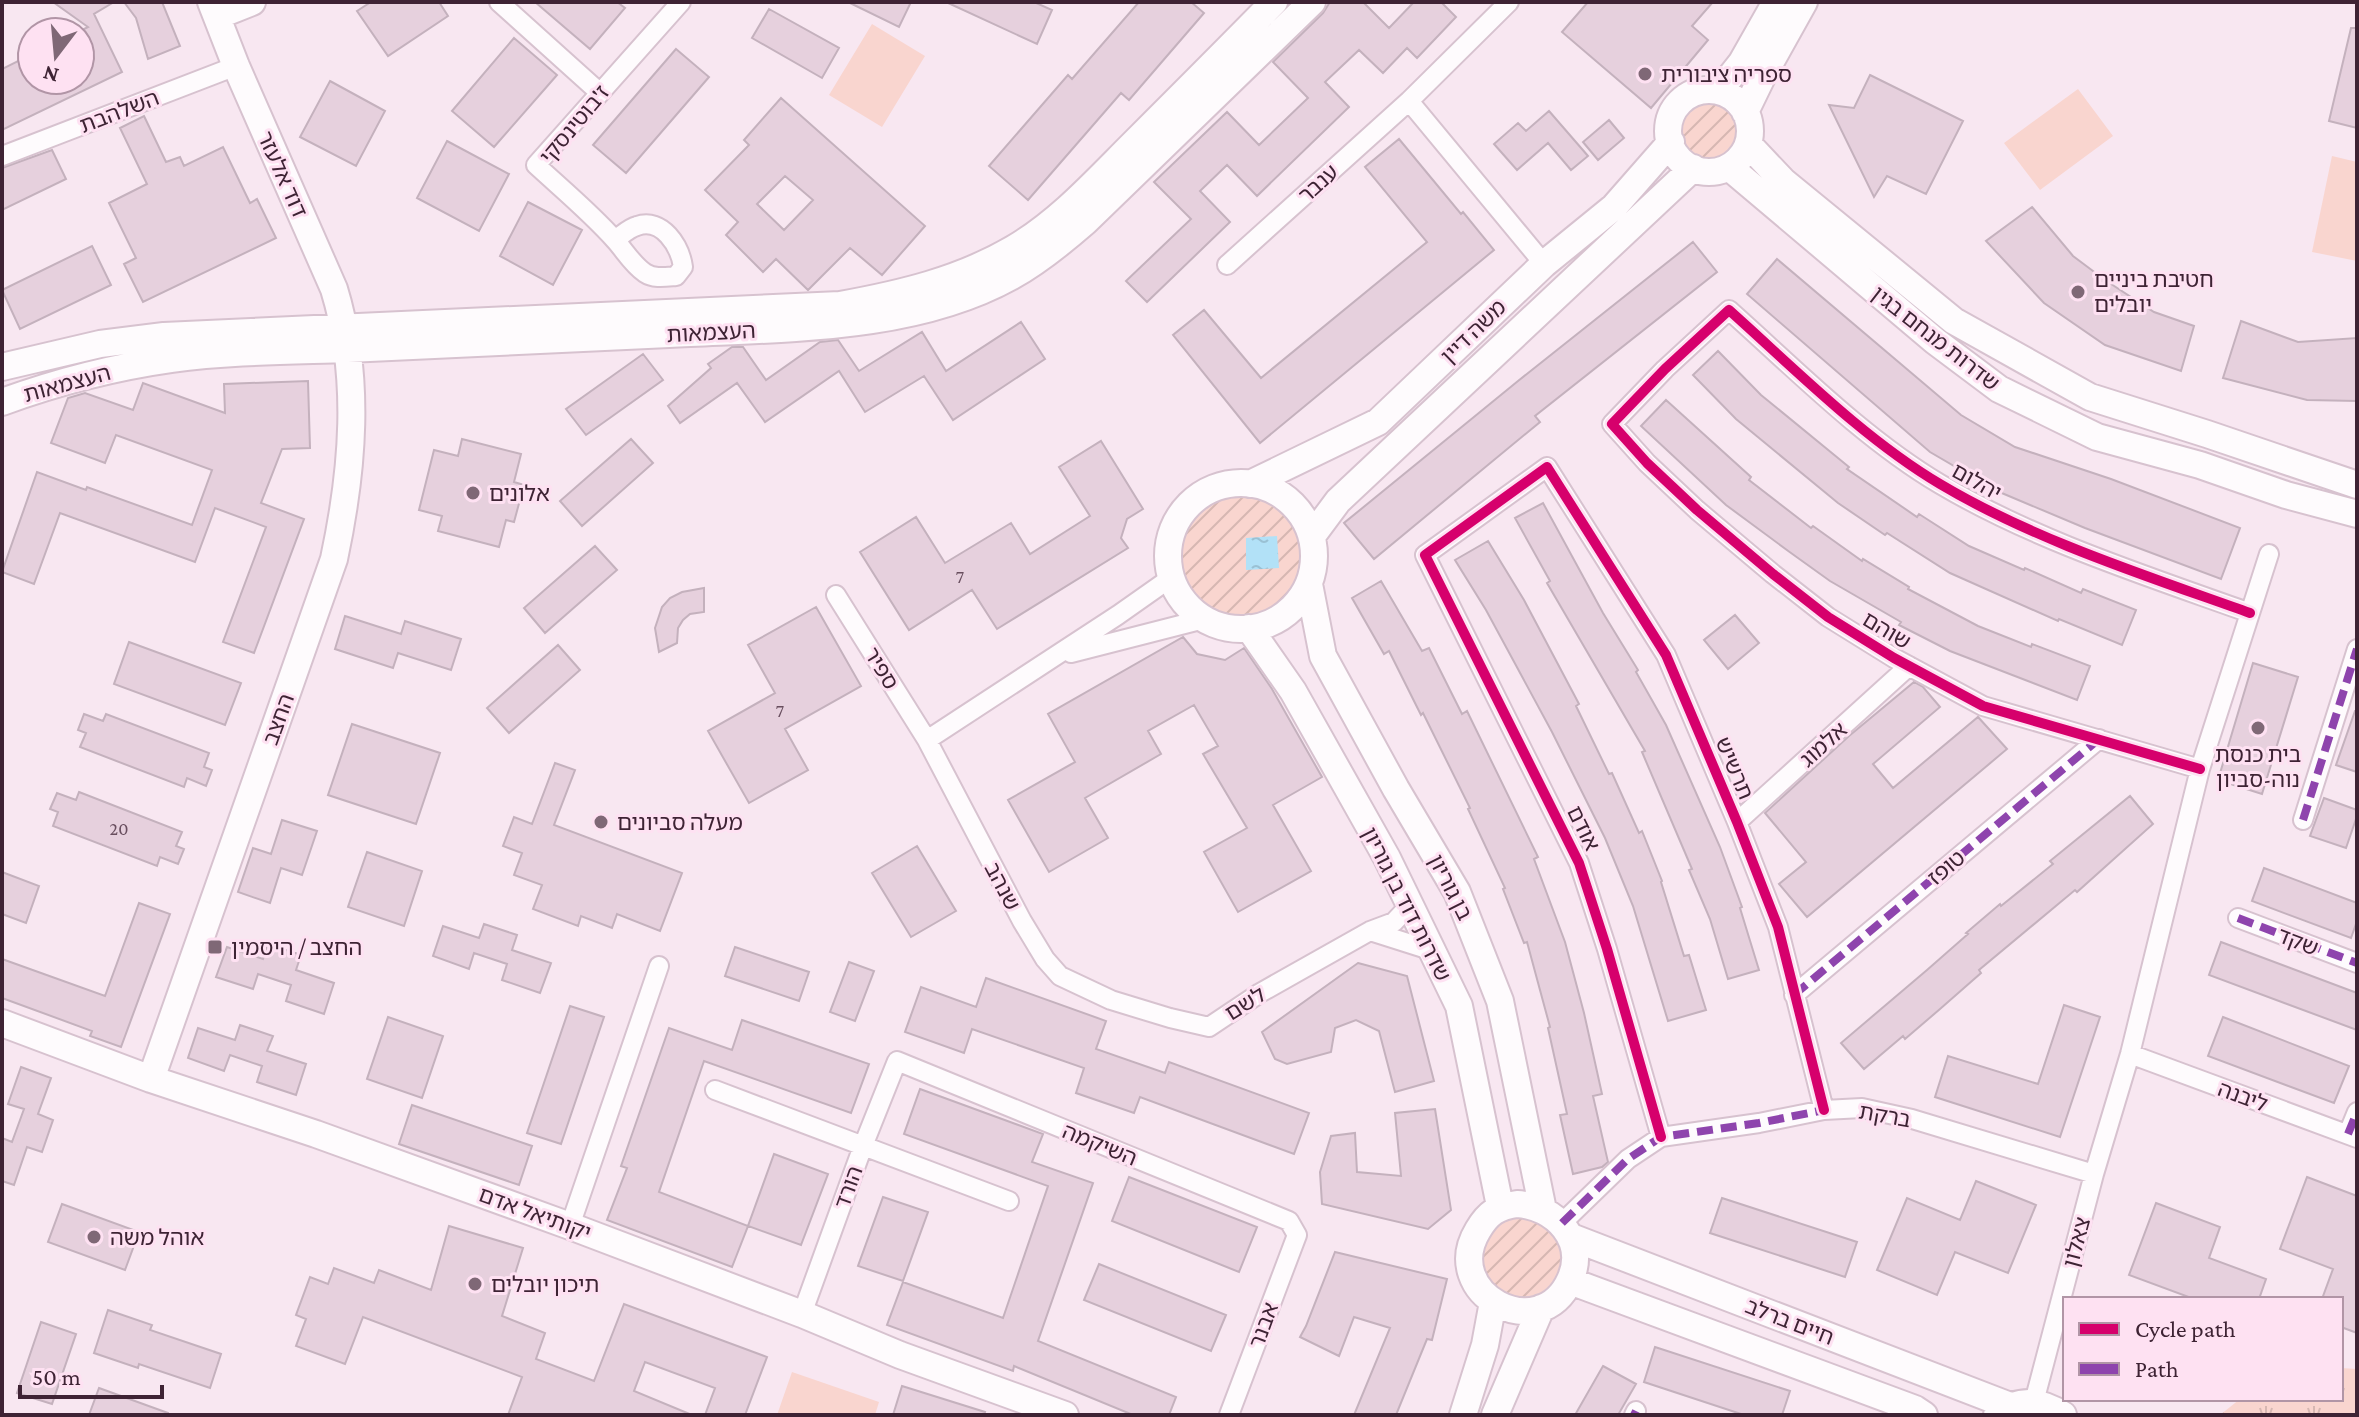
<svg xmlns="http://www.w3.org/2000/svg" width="2359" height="1417" font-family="'Crimson Pro','Noto Sans Hebrew',serif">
	<defs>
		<pattern id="grass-tufts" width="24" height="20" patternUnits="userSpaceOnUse" patternTransform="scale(2)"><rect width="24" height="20" fill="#f9d5cf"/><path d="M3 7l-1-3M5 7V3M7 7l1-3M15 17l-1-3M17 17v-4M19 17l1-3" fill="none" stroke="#d6b7b2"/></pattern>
		<pattern id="garden-furrows" width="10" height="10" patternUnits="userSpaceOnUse" patternTransform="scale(2)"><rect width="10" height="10" fill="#f9d5cf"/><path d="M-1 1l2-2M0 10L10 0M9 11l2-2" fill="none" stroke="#d6b7b2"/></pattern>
		<pattern id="water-ripples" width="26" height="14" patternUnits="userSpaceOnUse" patternTransform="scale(2)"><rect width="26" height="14" fill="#b2e1f7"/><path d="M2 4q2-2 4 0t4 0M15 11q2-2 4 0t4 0" fill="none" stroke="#9ac1d4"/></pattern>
	</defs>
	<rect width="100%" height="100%" fill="#f8e7f1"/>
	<path fill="url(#grass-tufts)" d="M2341,1368L2357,1369V1415H2220L2240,1399H2341Z"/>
	<path fill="url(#garden-furrows)" d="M1671 131a38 38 0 1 1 76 0a38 38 0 1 1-76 0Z
		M1171 556a70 70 0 1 1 140 0a70 70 0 1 1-140 0Z
		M1529,1207L1572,1247L1549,1301L1488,1296L1476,1238L1490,1217Z"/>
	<path fill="#f9d5cf" d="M872,24L925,56L882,127L829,95Z
		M2078,89L2113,136L2040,190L2004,143Z
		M2332,156L2357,162V261L2312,252Z
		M792,1372L879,1402L875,1415H777Z"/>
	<path fill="url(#water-ripples)" d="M1277,536L1279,568L1246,570V538Z"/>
	<path fill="#e6d0dd" stroke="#c4b1bd" stroke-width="2" fill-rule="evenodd" d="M53,2H114L94,14L122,72L2,130V69L32,54V80H80V31L88,27Z
		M124,2H162L180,46L148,59L136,18Z
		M371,2H439L448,16L388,56L357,11Z
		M535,2H617L625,8L590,49Z
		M848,2H911L899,27Z
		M946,2H1034L1052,10L1037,44Z
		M1139,2H1191L1204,13L1129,100L1121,93L1028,200L989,166L1068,75L1072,79Z
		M1330,2H1363L1389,28L1414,2H1441L1456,17L1417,58L1407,48L1383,73L1359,50L1325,82L1349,107L1257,196L1227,165L1200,191L1230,222L1147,302L1126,281L1191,219L1154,182L1227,112L1259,145L1308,98L1273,62L1323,13Z
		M1588,2H1713L1692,26L1708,40L1651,108L1562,32Z
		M769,9L839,48L822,78L752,38Z
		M2351,28H2357V128L2329,121Z
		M514,38L557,75L494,147L452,111Z
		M676,49L709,77L626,173L593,145Z
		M1870,75L1963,121L1926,194L1887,176L1874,197L1829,105L1854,108Z
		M330,81L385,111L356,166L300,137Z
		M781,98L925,226L882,275L850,248L808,290L776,259L763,272L726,235L738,222L705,190L749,145L744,140ZM785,176L813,200L784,230L757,204Z
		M1549,111L1588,156L1571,170L1548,143L1517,170L1494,144L1518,123L1526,131Z
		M144,116L166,162L180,157L184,166L223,147L250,203L257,199L276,238L143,302L124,264L136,258L109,203L147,184L120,128Z
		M1609,120L1624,138L1598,160L1583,142Z
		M1399,139L1461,214L1463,212L1494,250L1260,443L1173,335L1204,310L1261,378L1427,242L1365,167Z
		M447,141L509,174L479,231L417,198Z
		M52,150L66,179L2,210V168Z
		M528,202L582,230L553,285L500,256Z
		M2032,207L2073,256L2105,280L2154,312L2194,326L2181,371L2105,345L2044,303L1986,241Z
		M1693,242L1717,272L1535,416L1540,422L1374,559L1344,523L1518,381Z
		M92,246L111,285L20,329L2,290Z
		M1777,259L1961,415L2015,447L2111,479L2240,528L2221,579L2085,528L1997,491L1930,452L1747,294Z
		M2241,321L2298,342L2357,338V401L2307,400L2223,378Z
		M1021,322L1045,359L953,420L924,376L865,412L839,371L765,422L737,383L680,423L668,406L711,368L708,364L732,347H743L766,380L820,342L838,340L859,371L922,332L946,371Z
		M1718,351L1761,395L1849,467L1847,469L1917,517L1919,514L1969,546L2024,570L2025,568L2081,593L2083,589L2136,610L2122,645L2059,619L2058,621L1950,573L1887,533L1885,535L1838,503L1736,419L1693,375Z
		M643,354L663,380L586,435L566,409Z
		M308,381L310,448L282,449L261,503L304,519L254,653L223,642L266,527L215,508L195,562L60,513L34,584L2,572L37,472L86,490L87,487L192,525L212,470L116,435L105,463L51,443L68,398L85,393L133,410L143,383L225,413L224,384Z
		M1666,400L1751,477L1749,480L1811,528L1813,526L1862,561L1863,559L1909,587L1908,589L1978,626L2031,647L2032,644L2090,666L2077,700L1950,651L1899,625L1901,622L1830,581L1791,553L1726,505L1641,426Z
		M462,439L521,454L514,482L524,485L514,522L506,520L499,547L438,531L442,516L419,510L434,450L458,456Z
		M631,439L653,463L582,526L560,501Z
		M1101,441L1143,509L1127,519L1121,538L1128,548L997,629L972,590L909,630L860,552L916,517L945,563L1011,523L1030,554L1090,516L1059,467Z
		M1543,503L1603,613L1638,670L1636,672L1666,725L1720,847L1742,907L1740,908L1759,970L1728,979L1710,919L1689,870L1692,869L1642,752L1645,751L1547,583L1550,581L1515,518Z
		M1488,541L1524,600L1579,704L1576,706L1609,774L1612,773L1639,833L1642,831L1662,881L1661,882L1684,956L1689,955L1706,1010L1668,1021L1633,906L1605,838L1552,732L1486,610L1455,560Z
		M595,546L617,570L545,633L524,608Z
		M1381,581L1422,651L1429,648L1462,714L1467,711L1538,857L1534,859L1565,942L1584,1013L1602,1094L1593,1096L1608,1162L1602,1167L1573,1174L1560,1115L1567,1114L1548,1028L1550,1027L1527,942L1524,943L1503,889L1505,888L1468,809L1470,808L1423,713L1421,715L1389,651L1384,654L1352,598Z
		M704,588V612L690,614L683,620L678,628L677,643L659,652L655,628L662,607L670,598L682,592Z
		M816,607L861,686L785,729L808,770L749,803L708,731L775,693L748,645Z
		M1735,615L1759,643L1728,669L1704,640Z
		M345,616L401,634L405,621L461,639L451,670L398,653L393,668L335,649Z
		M1183,637L1197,654L1225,660L1244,648L1272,689L1322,777L1273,805L1311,871L1238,912L1204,852L1247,828L1203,754L1218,746L1194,705L1148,731L1161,754L1085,798L1108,838L1049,872L1008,800L1075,762L1048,714Z
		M129,642L241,683L225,725L114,684Z
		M558,645L580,670L509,733L487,708Z
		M2253,663L2298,677L2262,794L2218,780Z
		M1914,682L1923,687L1940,707L1873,764L1893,788L1978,717L2007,749L1807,917L1779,884L1806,862L1765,813L1849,736Z
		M2355,711H2357V772L2336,765Z
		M84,714L103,721L106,714L209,753L204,767L212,770L206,786L187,778L184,787L80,747L86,733L78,730Z
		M352,724L440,753L416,824L328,795Z
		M555,763L575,770L554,825L682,873L660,931L617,914L612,928L581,916L578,926L533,909L542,885L514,875L522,853L503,846L514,817L532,824Z
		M79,792L182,832L176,846L184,849L178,864L160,857L157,866L53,826L58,812L50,809L57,793L76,800Z
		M2130,796L2153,824L2077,892L2075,890L1979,970L1981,973L1940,1009L1905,1039L1903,1036L1864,1069L1841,1043L1927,970L1968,934L1966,933L2000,904L2001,906L2053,864L2050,861Z
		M2324,798L2357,810V816L2346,848L2310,836Z
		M282,820L317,831L302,875L281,868L270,903L238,892L253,848L271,854Z
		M917,846L956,911L911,937L872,873Z
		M367,852L422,871L404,926L348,907Z
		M2264,868L2357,903V921L2351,938L2252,901Z
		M2,872L39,886L26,923L2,914Z
		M139,903L170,914L121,1047L90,1036L92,1031L2,998V959L105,996Z
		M484,924L517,935L512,950L551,963L540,993L502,980L507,964L474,953L469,969L433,956L443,926L479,938Z
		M2221,942L2357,993V1030L2209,975Z
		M268,944L301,955L296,970L334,983L324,1014L286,1001L291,985L258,974L253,989L216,977L227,947L263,959Z
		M735,947L809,972L799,1001L725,976Z
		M849,962L874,971L855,1021L830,1012Z
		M1358,963L1407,976L1434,1081L1395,1092L1379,1031L1356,1020L1335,1028L1331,1052L1287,1064L1275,1059L1262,1032Z
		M986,978L1106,1021L1096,1049L1165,1073L1169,1062L1309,1113L1294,1154L1140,1097L1134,1113L1076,1093L1084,1068L972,1029L964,1053L905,1032L921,987L976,1007Z
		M2064,1005L2100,1017L2060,1137L1935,1097L1948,1056L2038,1084Z
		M570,1006L604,1017L561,1144L527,1133Z
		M388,1017L443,1036L422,1098L367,1079Z
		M2223,1017L2349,1066L2334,1103L2208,1056Z
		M742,1020L869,1064L851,1113L704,1061L659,1192L748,1226L732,1267L607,1220L627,1168L621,1166L669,1028L732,1050Z
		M240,1025L273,1036L267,1051L306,1064L296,1095L257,1082L262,1066L230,1055L224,1071L188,1058L198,1028L235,1040Z
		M21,1067L51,1078L38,1114L53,1120L42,1152L27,1147L14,1185L2,1181V1138L12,1142L24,1109L8,1104Z
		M920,1089L1043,1134L1032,1162L1093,1183L1038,1341L1176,1397L1169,1415H1133L1014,1366L1013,1371L887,1325L903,1282L1003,1318L1048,1186L904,1134Z
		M412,1105L532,1146L519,1185L399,1144Z
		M1435,1109L1451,1210L1428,1229L1322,1204L1320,1172L1331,1136L1355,1133L1357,1172L1401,1176L1395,1113Z
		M774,1154L828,1174L801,1245L748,1226Z
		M1129,1177L1257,1227L1239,1272L1112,1221Z
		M2307,1177L2357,1196V1333L2341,1327V1299H2322L2333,1269L2280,1249Z
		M1976,1181L2036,1205L2008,1273L1955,1252L1937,1295L1877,1270L1907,1198L1960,1220Z
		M883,1197L928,1212L903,1281L858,1266Z
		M1722,1198L1857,1242L1845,1277L1710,1233Z
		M2156,1203L2220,1227L2209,1258L2266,1279L2259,1299H2194L2129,1275Z
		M62,1204L139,1232L125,1270L48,1242Z
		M449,1226L523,1248L502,1316L545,1333L536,1359L594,1381L624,1304L767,1357L745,1415H705L715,1388L645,1362L634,1391L692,1415H508L522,1377L363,1317L345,1364L296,1346L306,1319L296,1315L310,1277L328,1284L334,1268L374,1283L379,1270L431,1290Z
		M1335,1252L1447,1279L1432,1340L1427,1339L1396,1415H1354L1390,1328L1354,1317L1339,1356L1300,1337L1306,1326Z
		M1099,1264L1226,1315L1211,1351L1084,1300Z
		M108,1310L152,1325L150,1330L221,1354L210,1388L139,1364L138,1368L94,1353Z
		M41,1322L76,1334L52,1404L17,1393Z
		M1655,1347L1790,1391L1782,1415H1744L1644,1382Z
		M1603,1366L1636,1384L1618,1415H1575Z
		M902,1386L985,1412L984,1415H893Z
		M99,1388L168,1413V1415H89Z"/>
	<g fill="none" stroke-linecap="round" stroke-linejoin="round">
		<g stroke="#d7c2cf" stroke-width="22">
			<path id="street" d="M499,2L599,92
				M1409,101L1544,264
				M2,156L236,66
				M615,240C622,235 629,228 637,226C662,217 680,246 683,267L676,276C665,277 654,279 645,273C632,264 625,251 615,240C591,213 562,189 536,165L681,2
				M1227,265L1409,101L1509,2
				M836,595L927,740L1022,921L1045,959L1060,976L1111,1000L1170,1018L1209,1027L1260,993L1370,931L1394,922L1411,904
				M1071,653L1204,619
				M927,740L1118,615L1172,577
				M2200,769L1983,706L1894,658L1828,617L1773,574L1697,510L1647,463L1612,424L1665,369L1729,310C1795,369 1864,439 1940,484C2034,540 2147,576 2250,613
				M2303,820L2357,649
				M1737,822L1909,666
				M2238,918L2357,963
				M1370,931L1433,951
				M1794,995L2099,739
				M2130,1054L2357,1138
				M715,1090L1009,1201
				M2348,1134L2357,1112
				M1661,1137L1607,949L1579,863L1425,555L1547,467L1666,655L1737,822L1778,927L1824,1110
				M1562,1223L1628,1159L1661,1137L1759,1123L1824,1110L1862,1108L1912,1119L2094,1174
				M570,1226L659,966
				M802,1314L863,1146L897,1061L1289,1221L1297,1235L1229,1415
				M2034,1402L2094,1174L2130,1054L2200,769L2269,554
				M1634,1415L1636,1411"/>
		</g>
		<g stroke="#d7c2cf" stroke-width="30">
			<path id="secondary" d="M217,16L252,2
				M1668 131a41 41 0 1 1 82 0a41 41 0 1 1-82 0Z
				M1719,91L1742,62L1776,2
				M1745,112L1761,79L1804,2
				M1748,144L1783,181L1954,321L2090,397L2207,434L2357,485
				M1729,167L1935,341L1999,389L2097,437L2200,465L2286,495L2357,514
				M2,367L100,344L164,336L840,305C901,294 960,280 1013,249C1059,222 1095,182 1132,145C1180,97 1227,50 1274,2
				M2,402C57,382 115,367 172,359C230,351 289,351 348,349C455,345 562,340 669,334C780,328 912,332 1012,276C1039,261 1062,242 1085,222L1312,2
				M1168 556a73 73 0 1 1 146 0a73 73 0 1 1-146 0Z
				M1250,484L1378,422L1544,264L1614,207L1671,142
				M1312,536L1338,501L1693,168
				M1309,584L1323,656L1396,789L1457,892L1500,1001L1543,1210
				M1249,628L1293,691L1387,858L1459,1006L1500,1206
				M2,1023L151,1079L316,1134L570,1226L802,1314L900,1355L1065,1415
				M151,1079L334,559C353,470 361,377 334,289L236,66L211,2
				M1517,1204C1555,1206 1588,1241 1570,1280C1540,1347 1439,1294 1478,1230C1488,1213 1497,1207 1517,1204Z
				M1571,1237L2010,1406
				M1570,1281L1915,1409L1924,1415
				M1463,1415L1485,1345L1493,1302
				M1495,1415L1541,1308
				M1997,1415C2019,1398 2040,1400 2063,1415"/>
		</g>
		<use href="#street" stroke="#fefbfd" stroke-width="18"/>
		<use href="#secondary" stroke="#fefbfd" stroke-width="26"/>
		<path stroke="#8e44ad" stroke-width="8" stroke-dasharray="16 8" stroke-linecap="butt" d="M2303,820L2357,649
			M2238,918L2357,963
			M1794,995L2099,739
			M2348,1134L2357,1112
			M1562,1223L1628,1159L1661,1137L1759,1123L1824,1110L1823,1104
			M1634,1415L1636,1411"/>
		<g stroke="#fee1f2" stroke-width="15">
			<path id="cycleway" d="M2200,769L1983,706L1894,658L1828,617L1773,574L1697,510L1647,463L1612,424L1665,369L1729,310C1795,369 1864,439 1940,484C2034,540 2147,576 2250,613
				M1661,1137L1607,949L1579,863L1425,555L1547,467L1666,655L1737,822L1778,927L1824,1110"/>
		</g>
		<use href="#cycleway" stroke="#d6006c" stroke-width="10"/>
	</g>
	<g fill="#7f6876" stroke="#fee1f2" stroke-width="3">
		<circle cx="1645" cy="74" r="8"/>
		<circle cx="2078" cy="292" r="8"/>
		<circle cx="473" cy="493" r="8"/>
		<circle cx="2258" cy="728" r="8"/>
		<circle cx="601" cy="822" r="8"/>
		<rect x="207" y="939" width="16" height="16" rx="4"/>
		<circle cx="94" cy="1237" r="8"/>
		<circle cx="475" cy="1284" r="8"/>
	</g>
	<g text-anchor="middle" stroke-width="6" stroke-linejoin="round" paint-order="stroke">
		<g font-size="18" fill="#684e5e">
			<text x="960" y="583">7</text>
			<text x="780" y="717">7</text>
			<text x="119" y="835">20</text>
		</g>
		<g font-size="22" fill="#3e2334" stroke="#fee1f2" text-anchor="start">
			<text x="1661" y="82">ספריה ציבורית</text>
			<text x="2094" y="287">חטיבת ביניים<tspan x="2094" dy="25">יובלים</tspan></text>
			<text x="489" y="501">אלונים</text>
			<text x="2258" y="762" text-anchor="middle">בית כנסת<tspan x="2258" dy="25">נוה-סביון</tspan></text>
			<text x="617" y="830">מעלה סביונים</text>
			<text x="231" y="955">החצב / היסמין</text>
			<text x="110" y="1245">אוהל משה</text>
			<text x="491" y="1292">תיכון יובלים</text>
		</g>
		<g font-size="22" fill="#3e2334" stroke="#fee1f2">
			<text transform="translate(119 111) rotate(-21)" y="8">השלהבת</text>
			<text transform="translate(574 124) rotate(-50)" y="8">ז'בוטינסקי</text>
			<text transform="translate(283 174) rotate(66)" y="8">דוד אלעזר</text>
			<text transform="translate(1318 183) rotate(-42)" y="8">ענבר</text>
			<text transform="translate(1473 331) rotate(-44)" y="8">משה דיין</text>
			<text transform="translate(711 332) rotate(-3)" y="8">העצמאות</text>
			<text transform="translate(1936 338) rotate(38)" y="8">שדרות מנחם בגין</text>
			<text transform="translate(67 383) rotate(-15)" y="8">העצמאות</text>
			<text transform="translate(1977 481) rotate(29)" y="8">יהלום</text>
			<text transform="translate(1887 630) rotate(31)" y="8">שוהם</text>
			<text transform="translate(882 668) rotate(58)" y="8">ספיר</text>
			<text transform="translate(278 719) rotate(-70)" y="8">החצב</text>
			<text transform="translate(1823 744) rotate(-42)" y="8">אלמוג</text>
			<text transform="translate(1735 768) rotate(67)" y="8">תרשיש</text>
			<text transform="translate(1584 828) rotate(64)" y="8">אודם</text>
			<text transform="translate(1946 867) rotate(-40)" y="8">טופז</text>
			<text transform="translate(1003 886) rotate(62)" y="8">שנהב</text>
			<text transform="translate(1451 887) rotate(63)" y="8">בן גוריון</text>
			<text transform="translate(1407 904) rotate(63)" y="8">שדרות דוד בן גוריון</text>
			<text transform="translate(2298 941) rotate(21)" y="8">שקד</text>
			<text transform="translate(1245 1003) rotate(-32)" y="8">לשם</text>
			<text transform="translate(2243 1096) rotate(20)" y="8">ליבנה</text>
			<text transform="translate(1885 1115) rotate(10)" y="8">ברקת</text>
			<text transform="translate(1100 1144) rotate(22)" y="8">השיקמה</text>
			<text transform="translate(848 1187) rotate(-70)" y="8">הורד</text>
			<text transform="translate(535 1213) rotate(20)" y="8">יקותיאל אדם</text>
			<text transform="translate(2076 1242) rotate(-75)" y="8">צאלון</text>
			<text transform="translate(1790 1321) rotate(21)" y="8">חיים ברלב</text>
			<text transform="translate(1263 1325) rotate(-70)" y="8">אבנר</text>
		</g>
	</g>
	<rect width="2359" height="1417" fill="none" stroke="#3e2334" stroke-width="8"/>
	<rect x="2063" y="1297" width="280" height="104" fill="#fee1f2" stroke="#b195a6" stroke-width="2"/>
	<rect x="2079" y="1323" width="40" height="12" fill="#d6006c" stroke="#b195a6" stroke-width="2"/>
	<text x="2135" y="1337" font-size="24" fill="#3e2334">Cycle path</text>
	<rect x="2079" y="1363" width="40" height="12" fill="#8e44ad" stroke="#b195a6" stroke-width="2"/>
	<text x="2135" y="1377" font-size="24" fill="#3e2334">Path</text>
	<g transform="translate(56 56) rotate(196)"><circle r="38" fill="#fee1f2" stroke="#b195a6" stroke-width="2"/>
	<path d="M0-6L14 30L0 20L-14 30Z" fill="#7f6876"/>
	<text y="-12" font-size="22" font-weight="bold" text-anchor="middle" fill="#3e2334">N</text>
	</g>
	<path d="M20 1385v12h142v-12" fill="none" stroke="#3e2334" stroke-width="4"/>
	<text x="32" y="1385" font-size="24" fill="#3e2334" stroke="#fee1f2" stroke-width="6" paint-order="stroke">50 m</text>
</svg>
